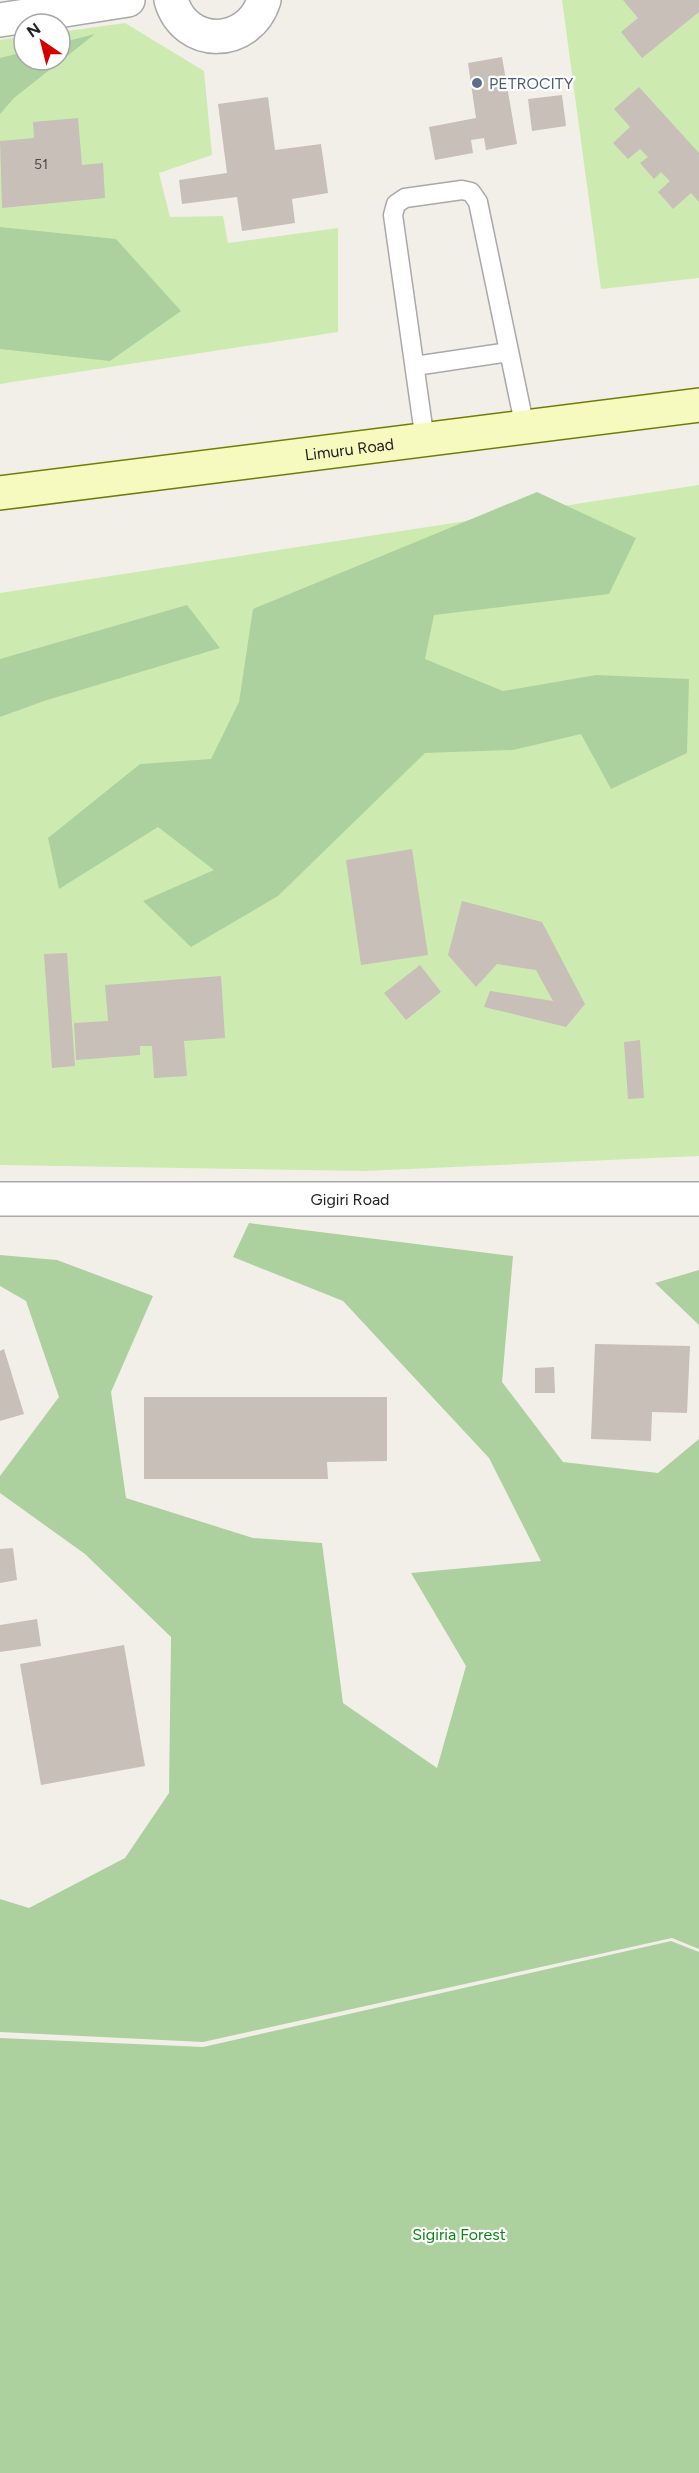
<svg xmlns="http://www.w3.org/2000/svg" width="699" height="2473" font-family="Figtree,sans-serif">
	<rect width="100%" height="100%" fill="#f2efe9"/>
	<path fill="#cdebb0" d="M562,0H699V278L601,289Z
		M125,23L204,71L212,155L159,173L170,217L223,216L228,243L338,228V332L0,384V40L24,36V60H60V32Z
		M699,485V1156L365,1171L0,1165V593Z"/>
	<path fill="#add19e" d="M95,34L14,98L0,114V58L24,52V60H60V43Z
		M0,227L116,239L181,311L110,361L0,349Z
		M537,492L636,538L609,594L434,615L425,659L503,691L596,675L689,679L687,753L611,789L581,734L513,750L425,753L278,896L191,947L143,901L214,870L158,827L59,889L48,838L140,764L211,759L239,702L253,609Z
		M187,605L220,648L44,701L0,717V659Z
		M249,1223L513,1256L502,1382L563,1462L658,1473L699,1439V1949L672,1938L203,2042L0,2032V1899L29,1908L125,1858L169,1793L171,1637L85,1554L0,1493V1476L59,1397L26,1301L0,1286V1255L57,1260L153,1296L111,1392L126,1498L253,1538L322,1543L343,1703L437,1768L466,1666L411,1573L541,1561L489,1458L343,1301L233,1257Z
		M699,1270V1325L655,1283Z
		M671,1941L699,1952V2473H0V2038L203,2047Z"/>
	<path fill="#c7bfb8" d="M623,0H699V12L642,58L621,32L638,18Z
		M502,57L517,144L486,150L484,138L471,140L473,153L435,160L429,127L476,118L468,63Z
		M639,87L699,153V202L691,193L673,209L658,192L670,181L661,172L654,179L640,163L648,157L640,149L628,159L613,143L630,127L614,109Z
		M562,95L566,126L532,131L528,99Z
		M268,97L275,150L321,144L328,193L292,199L295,223L242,231L237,197L182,204L179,180L227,173L218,104Z
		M78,118L82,165L103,163L105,198L2,208L0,141L34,138L33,122Z
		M412,849L428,955L361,965L346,860Z
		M462,901L542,922L585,1004L566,1027L484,1007L490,991L553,1001L536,970L497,964L476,987L448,955Z
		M67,953L75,1066L52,1068L44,954Z
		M420,965L441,992L406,1020L384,993Z
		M221,976L225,1038L184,1041L187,1076L154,1078L152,1046H140V1055L76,1060L74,1023L108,1021L105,985Z
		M640,1040L644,1098L628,1099L624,1042Z
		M595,1344L690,1346L687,1413L652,1412L651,1441L591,1439Z
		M4,1349L24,1414L0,1421V1351Z
		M554,1367L555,1393H535V1368Z
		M144,1397H387V1461L327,1462L328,1479H144Z
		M13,1548L17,1580L0,1583V1549Z
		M37,1619L41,1646L0,1652V1625Z
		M124,1645L145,1766L41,1785L20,1664Z"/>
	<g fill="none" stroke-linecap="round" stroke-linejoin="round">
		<g stroke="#a9a9a9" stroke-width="21">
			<path id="lane" d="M415,366L509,352
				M425,441L393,215L396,204L405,198L462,190L471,192L478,202L525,428"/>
		</g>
		<g stroke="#a9a9a9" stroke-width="36">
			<g id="street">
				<path d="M171,0C185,49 249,48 264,0"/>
				<path d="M0,20L128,0"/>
				<path id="s1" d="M0,1199H699"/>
			</g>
		</g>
		<g stroke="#707d05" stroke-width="36">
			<g id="secondary">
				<path id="s2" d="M0,493L699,405"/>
			</g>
		</g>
		<use href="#lane" stroke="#fff" stroke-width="18"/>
		<use href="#street" stroke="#fff" stroke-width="33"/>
		<use href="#secondary" stroke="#f7fabf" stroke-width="33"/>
	</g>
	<circle fill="#5c6f8a" stroke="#fff" stroke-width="2" cx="477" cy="83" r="6"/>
	<g text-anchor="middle" stroke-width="4.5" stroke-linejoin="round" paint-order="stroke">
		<g font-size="14" fill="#4b4948">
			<text x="41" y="169">51</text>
		</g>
		<g font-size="16" fill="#4e5e75" stroke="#fff" text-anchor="start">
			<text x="489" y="89">PETROCITY</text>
		</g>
		<g font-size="16" fill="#222" stroke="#fff">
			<text dy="6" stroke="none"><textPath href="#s2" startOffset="352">Limuru Road</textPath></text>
			<text dy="6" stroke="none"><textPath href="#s1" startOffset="350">Gigiri Road</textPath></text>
		</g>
		<g font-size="16" fill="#0c8416" stroke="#fff">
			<text x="459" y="2240">Sigiria Forest</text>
		</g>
	</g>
	<g transform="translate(42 42) rotate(325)"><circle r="28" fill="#ffffff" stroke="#a7a7a7" stroke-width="1.5"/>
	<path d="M0-4.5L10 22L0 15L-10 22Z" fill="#d40000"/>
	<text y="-9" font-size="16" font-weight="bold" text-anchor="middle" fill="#222222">N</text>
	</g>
</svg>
